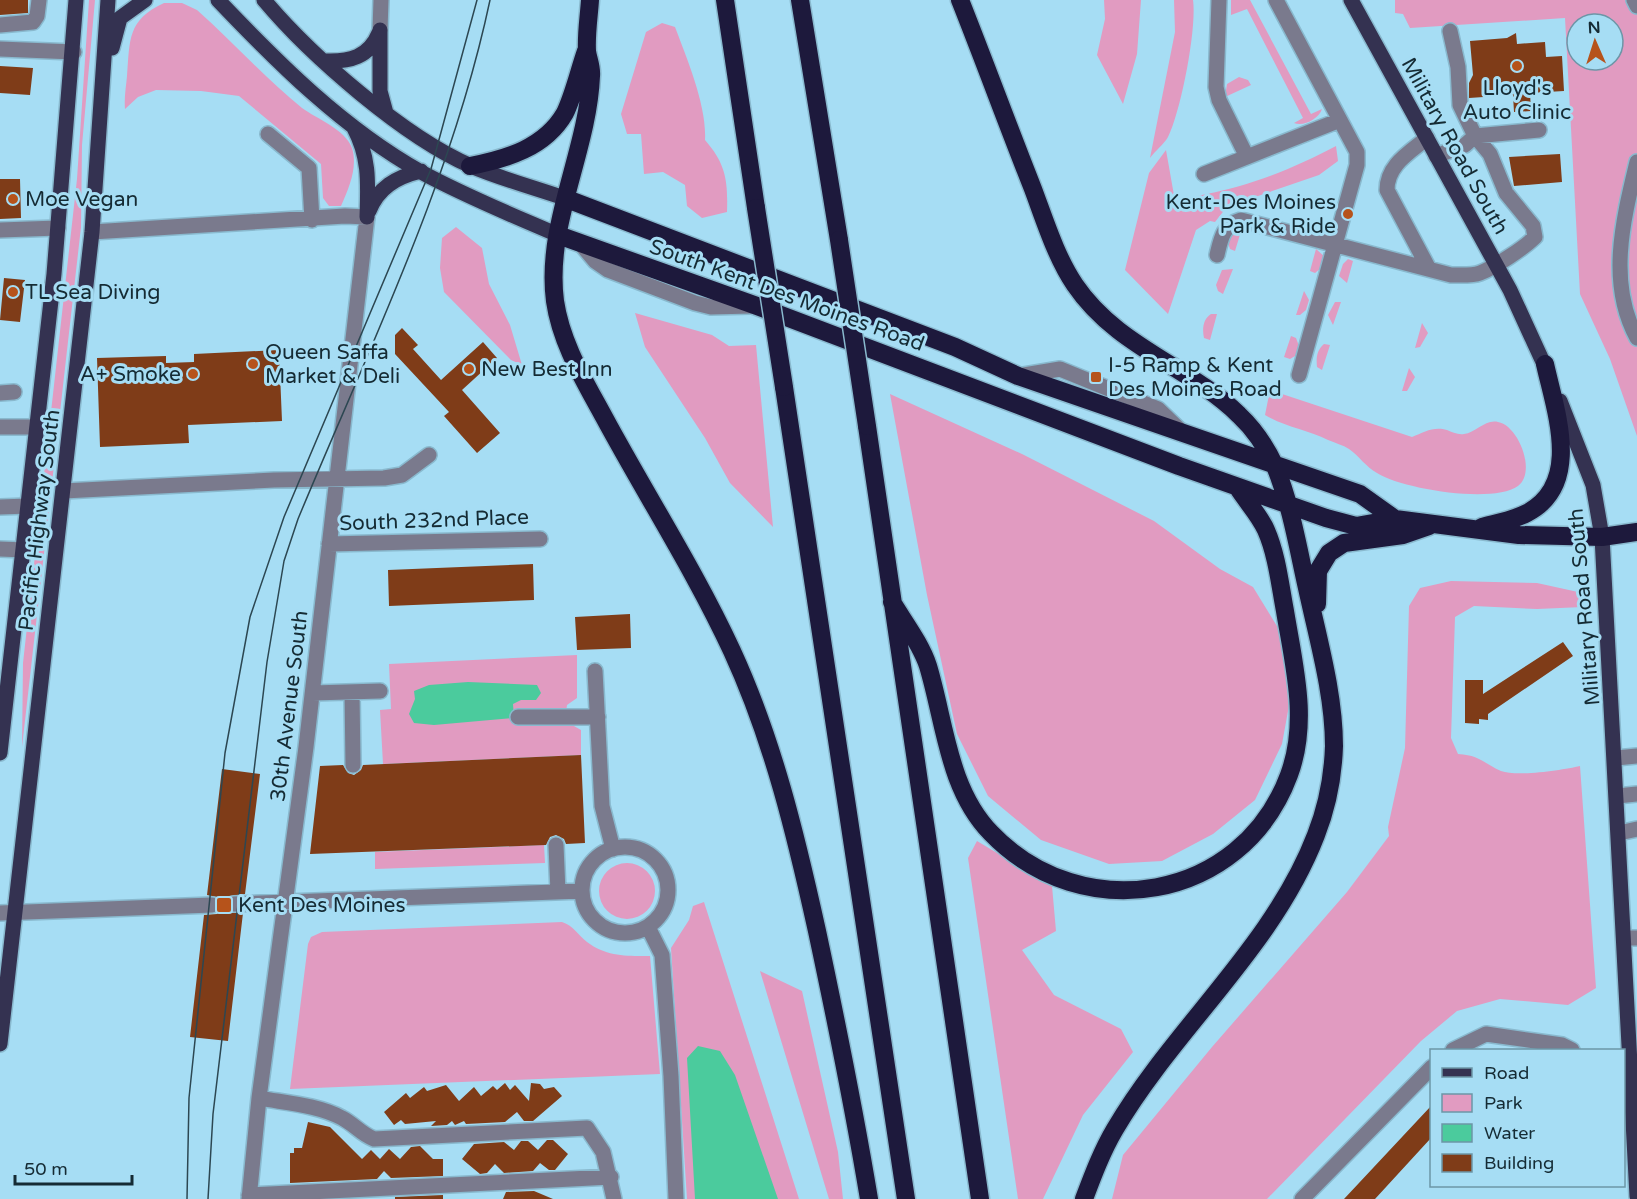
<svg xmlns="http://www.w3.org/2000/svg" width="1637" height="1199" font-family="'Varela Round',sans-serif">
	<rect width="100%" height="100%" fill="#a6ddf4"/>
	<path fill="#e19bc1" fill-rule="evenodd" d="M89,0H95L82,145L81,227L22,747L23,663L77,179Z
		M1104,0H1141L1137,54L1123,104L1097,55L1105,19Z
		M1174,0H1193C1197,28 1181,111 1168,137C1164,144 1155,151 1150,158L1175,32Z
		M1231,0H1250L1311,114L1322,109C1319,119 1303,127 1294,123L1303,118L1247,9L1231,15Z
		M1395,0H1637V436L1610,359L1580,294L1565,18L1410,28L1403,14L1395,13ZM1577,24H1613V60H1577Z
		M164,3H182L197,10C233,42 265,78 302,108C317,119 345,129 352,148C358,167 349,188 341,206H329L323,198L321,164L239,96L201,91L156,90L138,97L125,109C124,98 126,87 127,76C130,40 127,20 164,3Z
		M662,23L675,27C687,59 707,106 705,140C726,164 728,181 727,212L702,218L687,206L685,185L663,172L644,174L641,134H627L621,114L646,32Z
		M1239,77L1248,80L1251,85L1225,97L1227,84Z
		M1336,146L1338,161L1319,175L1258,196L1254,206L1226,208L1215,222L1210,221L1196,230L1168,314L1125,270L1149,173L1166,150L1175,201C1187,201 1195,196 1206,194C1250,186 1297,167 1336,146Z
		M456,227L482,248L489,284L510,325L522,365L511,360L444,292L440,268L442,238Z
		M1238,227L1242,228L1235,251L1230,249L1228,243L1231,232Z
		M1316,249L1325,257L1321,268L1315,273L1310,271Z
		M1348,259L1353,261L1347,283L1339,276L1343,264Z
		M1233,269L1223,294L1218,291L1216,285L1222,270Z
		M1304,291L1309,300L1306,310L1300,315H1296Z
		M1335,302H1341L1333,325L1328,315Z
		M635,313L712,335L729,346L756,345L773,527L730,483L705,438L645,347Z
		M1211,314H1217L1210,340L1204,338C1202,329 1203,319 1211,314Z
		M1422,323L1428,333L1420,347L1415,348Z
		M1291,336L1296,338L1299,346L1295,356L1290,359L1284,357Z
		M1324,344L1330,345L1322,370L1317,367C1316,357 1317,350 1324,344Z
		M1409,368L1415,377L1407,391H1402Z
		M1276,392L1412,437C1424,432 1434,426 1447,430C1452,432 1458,435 1464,434C1476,433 1485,419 1498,422C1518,425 1537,472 1518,486C1493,504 1402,489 1377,473C1366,467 1359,456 1349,449C1343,445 1335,443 1328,440C1308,430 1285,427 1265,415L1269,395Z
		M890,394L1022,454L1154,521L1220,569L1253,587L1283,636L1292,689L1282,744L1255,800L1213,834L1162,861L1109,864L1041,840L988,796L957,734L927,595Z
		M1451,581L1537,583L1578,592L1583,607L1537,609L1474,606L1455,617L1451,738L1458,754C1479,755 1483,763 1501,771C1517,777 1563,770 1580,766L1596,988L1568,1005L1500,999L1457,1011L1421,1041L1267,1199H1112L1123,1155L1212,1047L1347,892L1389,836L1388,827L1405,748L1409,606L1420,588Z
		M577,655V698L567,705L565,721L581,730V755L383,764L380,710L391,709L389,664Z
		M977,841L1052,886L1056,931L1022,950L1054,995L1121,1029L1133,1052L1083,1115L1043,1199H1018L968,858Z
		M544,845L545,863L375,869V852Z
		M599 891a28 28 0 1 1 56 0a28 28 0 1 1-56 0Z
		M704,902L799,1199H687L671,948L689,920L693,906Z
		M562,922C574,926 578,935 587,942C607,957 627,956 650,956L660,1074L290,1089L308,944L311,937L322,932Z
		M760,971L802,991L838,1152L843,1199H829Z"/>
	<path fill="#4bcb9d" d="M468,682L537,685L541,693L536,700H521L513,704L514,718L434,725L414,723L409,714L415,699L414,691L429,685Z
		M698,1046L720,1051L735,1075L778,1199H695L687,1058Z"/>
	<path fill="#7f3c18" d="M0,0H28V13L0,15Z
		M1516,33L1517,44L1545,42L1546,57L1562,56L1564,91L1530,93L1531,111L1514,112L1513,95L1469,98V83L1473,75L1470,41L1507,38Z
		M0,66L33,68L30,95L0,93Z
		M1560,154L1562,182L1514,186L1509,157Z
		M0,179H20L21,218L0,219Z
		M4,278L25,280L20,322L0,320Z
		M402,328L418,345L413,349L441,380L483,342L497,358L462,390L500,433L477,453L444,416L449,412L395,354V335Z
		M279,350L282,421L188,425L189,443L100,447L97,358L166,356V363L194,362V354Z
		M533,564L534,600L389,606L388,570Z
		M630,614L631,648L577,650L575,617Z
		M1563,642L1573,656L1488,714V720L1479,719V724L1465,723V680H1483V694Z
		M581,755L585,843L566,844L564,839L556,835L550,837L546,845L310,854L320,766L343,765L348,773L354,775L361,770L363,765Z
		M222,769L260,774L245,894L229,896L224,904L230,913H243L228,1041L190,1037L204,915L217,914L222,905L217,897L207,895Z
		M505,1083L510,1090L515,1085L529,1101L531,1083L540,1084L544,1089L554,1087L562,1096L533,1121H524L517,1112L505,1122L466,1124L464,1121L455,1125L452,1121L447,1125L431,1126L436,1121L405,1124L401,1120L394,1125L384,1112L406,1093L410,1098L424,1087L427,1091L446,1085L459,1101L474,1087L481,1096L493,1086L497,1090Z
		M1431,1106V1138L1375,1199H1344Z
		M308,1122L330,1127L362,1159L371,1150L380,1159L389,1149L400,1159L411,1147L420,1146L433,1159H443V1176L391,1178L384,1171L377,1179L290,1183V1153H294V1148H302Z
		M547,1140H553L568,1154L555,1170H549L540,1163L533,1171L504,1173L495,1164L487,1173L480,1174L462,1159L474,1144L504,1142L514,1150L521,1141H528L538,1150Z
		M534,1191L553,1199H503L506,1192Z
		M443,1195V1199H395V1197Z"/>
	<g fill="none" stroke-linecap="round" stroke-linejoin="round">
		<g stroke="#89b9ce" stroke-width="18">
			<path id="minor" d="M1219,0L1216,87L1219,100L1247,157
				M1276,0L1357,152V165L1299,375
				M1634,0L1637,6
				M0,25L33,22L37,16L39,0
				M380,30L381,0
				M0,49L74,52
				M268,134L309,168L312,220
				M1475,136L1539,130
				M1427,138C1409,153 1387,165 1387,190L1429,269
				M1436,156L1465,145L1475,136L1460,105L1458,67L1450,31
				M1637,162C1623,220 1607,283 1637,338
				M1204,174L1340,120
				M0,230L58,228
				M92,232L345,216L367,217L306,747L259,1098L249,1199
				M580,243L595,261L608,270L695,303L711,307L751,306
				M1217,255C1221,238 1223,225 1241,220L1451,275C1460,275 1472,276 1480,273C1495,267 1524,248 1535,237L1533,226L1506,193L1490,154L1475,136
				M1018,376L1060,369L1158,409L1183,433
				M0,393L14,392
				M0,427H38
				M64,491L274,480L384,478L402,475L429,455
				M0,507L28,506
				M329,544L540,539
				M0,549L24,550
				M595,671L602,806L613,849
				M352,692L353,765
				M313,693L380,691
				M518,717H598
				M1616,758L1637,756
				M1617,796L1637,794
				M1619,833L1637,829
				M556,845L558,892
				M582 890a43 43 0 1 1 86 0a43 43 0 1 1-86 0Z
				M234,904L582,891
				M0,913L212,905
				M648,927L662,955L671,1076L676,1199
				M1624,938H1637
				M1453,1050L1486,1034L1562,1045L1572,1050
				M259,1098C286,1103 318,1105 342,1118C354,1124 361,1134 374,1139L587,1128L603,1152L614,1199
				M249,1195L611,1177
				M1302,1199L1432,1067"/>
		</g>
		<g stroke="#89b9ce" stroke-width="18">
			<path id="major" d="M218,0C279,64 343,128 421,172C465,196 512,215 558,235
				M264,0C311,56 404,137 471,166C502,179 535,188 567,199
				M1351,0L1510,290L1548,373
				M380,30V91L386,113
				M112,48L120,18L145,0
				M325,61C350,62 369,57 379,33
				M354,128C370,158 368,184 367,217
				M369,211C378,188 396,177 421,171
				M1560,401L1593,485L1602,537L1637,1196
				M0,753L54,274L76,0
				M0,1044L92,232L108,0"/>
		</g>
		<g stroke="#89b9ce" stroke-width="21">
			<path id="highway" d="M590,0C589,16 586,34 587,51C588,59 592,67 591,76C588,151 545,225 555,301C561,343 584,380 604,417C646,495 695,571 732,651C773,740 796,836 817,931C836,1020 854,1109 869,1199
				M725,0L756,208
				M800,0L839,240
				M960,0C985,63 1008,126 1033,189C1045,221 1056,257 1075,285C1117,347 1189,366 1239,415C1254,429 1266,447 1275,466C1291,505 1298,548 1307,588C1318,639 1334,694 1334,746C1333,777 1327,807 1316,835C1273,947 1175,1027 1115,1129C1102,1151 1093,1175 1084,1199
				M470,166C506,159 545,148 565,113C574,94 579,71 586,51
				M567,199L955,347L1018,376L1360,494L1395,519
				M558,235L757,306L1179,466L1326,518L1356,526L1395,519L1519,535L1602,537L1637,532
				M784,387L906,1199
				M867,426L980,1199
				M1482,527C1497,523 1514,520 1527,513C1583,484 1555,410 1545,364
				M892,602C904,622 921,644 928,666C945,722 948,789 991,833C1082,928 1242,902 1289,775C1309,721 1294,666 1285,611C1280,585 1277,555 1266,530C1260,516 1247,502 1238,488
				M1317,604L1318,571L1329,553L1344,543L1403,535L1429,526"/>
		</g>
		<use href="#minor" stroke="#7a7a8d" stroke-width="15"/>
		<use href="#major" stroke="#343251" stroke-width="15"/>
		<use href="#highway" stroke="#1d193c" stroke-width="18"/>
		<path stroke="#2c4752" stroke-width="1.5" d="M187,1199L189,1098L225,753L250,617L284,517L431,169L477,0
			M208,1199L213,1114L267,662L284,561L298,519C368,350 452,180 490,0"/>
		<g stroke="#89b9ce" stroke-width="21" stroke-linecap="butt">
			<path id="highway-bridge" d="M756,208L784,387
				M839,240L867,426"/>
		</g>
		<use href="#highway-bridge" stroke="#1d193c" stroke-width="18"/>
	</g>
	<g fill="#b6531b" stroke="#a6ddf4" stroke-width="2">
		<circle cx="1517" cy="66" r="6"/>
		<circle cx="13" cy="199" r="6"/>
		<circle cx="1348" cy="214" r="6"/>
		<circle cx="13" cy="292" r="6"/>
		<circle cx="253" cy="364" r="6"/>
		<circle cx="469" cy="369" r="6"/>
		<circle cx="193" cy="374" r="6"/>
		<rect x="1090" y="371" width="12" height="12" rx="3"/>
		<rect x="216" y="897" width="16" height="16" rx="3"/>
	</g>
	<g text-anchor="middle" stroke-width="6" stroke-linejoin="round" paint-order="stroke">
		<g font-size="21" fill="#152b34" stroke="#a6ddf4" text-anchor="start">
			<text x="1517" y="95" text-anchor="middle">Lloyd's<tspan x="1517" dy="24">Auto Clinic</tspan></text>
			<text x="25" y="206">Moe Vegan</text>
			<text x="1336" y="209" text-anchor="end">Kent-Des Moines<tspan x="1336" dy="24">Park &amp; Ride</tspan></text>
			<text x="25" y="299">TL Sea Diving</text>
			<text x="265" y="359">Queen Saffa<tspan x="265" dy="24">Market &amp; Deli</tspan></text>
			<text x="1108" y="372">I-5 Ramp &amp; Kent<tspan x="1108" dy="24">Des Moines Road</tspan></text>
			<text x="481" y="376">New Best Inn</text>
			<text x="181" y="381" text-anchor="end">A+ Smoke</text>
			<text x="238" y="912">Kent Des Moines</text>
		</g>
		<g font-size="21" fill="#152b34" stroke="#a6ddf4">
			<text transform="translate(1455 146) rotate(61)" y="7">Military Road South</text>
			<text transform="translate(787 295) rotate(20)" y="7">South Kent Des Moines Road</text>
			<text transform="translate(39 520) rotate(-83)" y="7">Pacific Highway South</text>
			<text transform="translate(434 520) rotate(-2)" y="7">South 232nd Place</text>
			<text transform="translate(1584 607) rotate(-95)" y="7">Military Road South</text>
			<text transform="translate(289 706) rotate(-83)" y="7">30th Avenue South</text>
		</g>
	</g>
	<rect x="1430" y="1049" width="195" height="138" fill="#a6ddf4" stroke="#6c96a7" stroke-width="1.5"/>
	<rect x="1442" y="1068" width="30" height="9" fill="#343251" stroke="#6c96a7" stroke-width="1.5"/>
	<text x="1484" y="1079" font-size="18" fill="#152b34">Road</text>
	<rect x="1442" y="1094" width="30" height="18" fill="#e19bc1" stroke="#6c96a7" stroke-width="1.5"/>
	<text x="1484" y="1109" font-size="18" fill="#152b34">Park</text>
	<rect x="1442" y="1124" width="30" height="18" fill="#4bcb9d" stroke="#6c96a7" stroke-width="1.5"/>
	<text x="1484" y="1139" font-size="18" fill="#152b34">Water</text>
	<rect x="1442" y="1154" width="30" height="18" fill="#7f3c18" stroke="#6c96a7" stroke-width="1.5"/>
	<text x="1484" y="1169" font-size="18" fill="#152b34">Building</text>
	<g transform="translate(1595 42) rotate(357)"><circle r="28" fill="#a6ddf4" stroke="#6c96a7" stroke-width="1.5"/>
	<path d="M0-4.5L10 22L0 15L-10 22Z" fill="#b6531b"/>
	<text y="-9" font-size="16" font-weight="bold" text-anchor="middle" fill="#152b34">N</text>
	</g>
	<path d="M15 1175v9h117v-9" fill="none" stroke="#152b34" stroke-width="3"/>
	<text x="24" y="1175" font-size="18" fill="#152b34" stroke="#a6ddf4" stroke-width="4.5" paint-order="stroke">50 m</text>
</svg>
